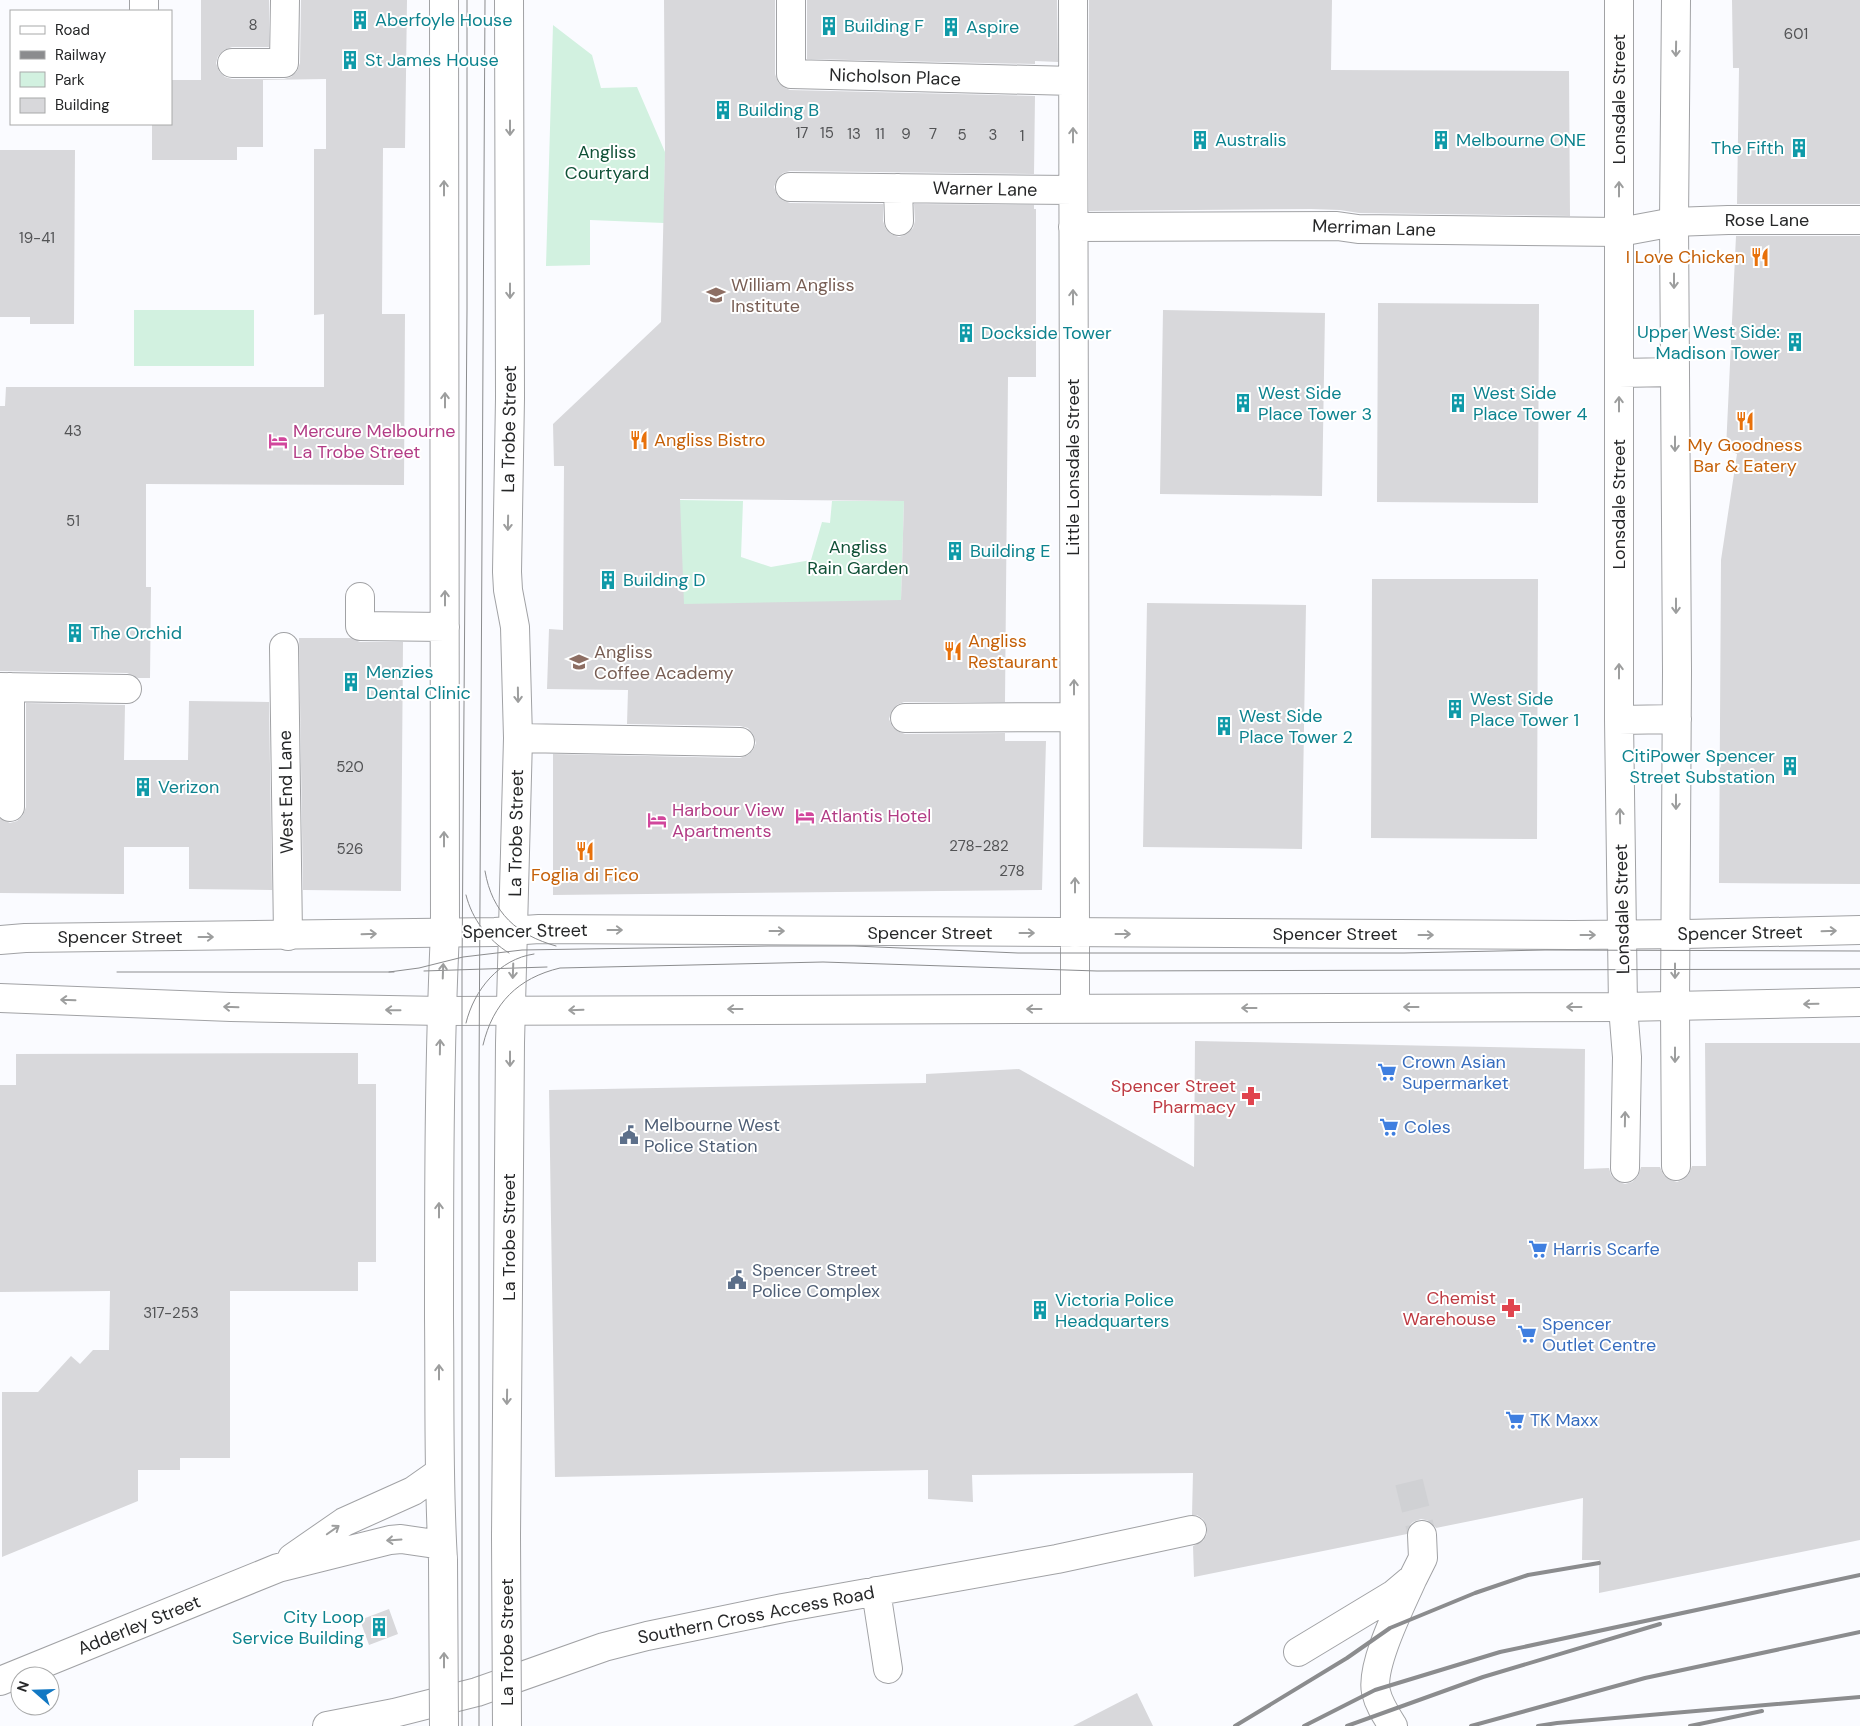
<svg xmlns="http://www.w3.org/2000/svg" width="1860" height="1726" font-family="'DM Sans',sans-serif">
	<rect width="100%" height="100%" fill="#fafbff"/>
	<path fill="#d2f1e0" d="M553,25L592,55L601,88L637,87L665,152L664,223L590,220V265L546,266Z
		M134,310H254V366H134Z
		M680,500L743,501L741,557L771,567L811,560L822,522L830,523L832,501H904L901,601L651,605Z"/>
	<path fill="#d8d8db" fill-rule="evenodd" d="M201,0H269V47H232L224,50L218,56L216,63L219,71L225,77L232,79H284L291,77L297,71L300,63L301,0H407L405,148H383L382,314H405L404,485L146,484V587H151L150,678H138L127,673L0,671V406H5L6,387H324V314L314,315V149H326V79L263,80V147H237V160H152V124H171V80H201Z
		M664,0H775V74L778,82L783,87L790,90L1035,96L1034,174L790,171L783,173L777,179L774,187L777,195L782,200L790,203L883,204V221L886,229L891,234L899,237L907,234L913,228L915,221L914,204L1034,205V209H1036V377H1008L1005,702H904L897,705L892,710L889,719L892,726L897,731L905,734L1005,733V741H1046L1042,890L553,895V754L740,758L748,755L753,750L756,743L753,734L748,728L740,726L627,724L628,690L547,689L549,629L563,630L564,466H554L553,424L661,322L665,152ZM680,499L904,501L901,600L684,604Z
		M807,0H1057L1058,62L1035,61V64L807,59Z
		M1089,0H1332L1331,70L1569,71L1570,216L1359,213L1340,210L1311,209L1089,211Z
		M1732,0H1860V204H1737L1739,68H1733Z
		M0,150H75L74,324H30V317H0Z
		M1736,236H1860V884L1719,883L1721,560L1737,454L1726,449Z
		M1378,303L1539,304L1538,503L1377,502Z
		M1163,310L1325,313L1322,496L1160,494Z
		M1372,579H1538L1537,839L1371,838Z
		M1147,603L1306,605L1302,849L1143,847Z
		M299,638H350L360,642H403L401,891L303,890Z
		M189,701L269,702L272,890L189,889V847H124V894L0,893V818L10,823L17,821L23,815L26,807V703L125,705L124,760H188Z
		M1195,1041L1585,1049L1584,1169L1609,1168L1611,1175L1617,1181L1625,1184L1632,1182L1638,1176L1641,1167H1660L1663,1174L1668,1179L1677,1182L1684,1179L1689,1174L1692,1166H1706L1705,1043H1860V1540L1599,1593V1560H1582L1583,1498L1436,1528L1430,1521L1421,1519L1413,1522L1408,1527L1407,1534L1194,1577L1193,1546L1203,1541L1207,1534V1527L1203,1519L1197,1515H1192L1193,1473L972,1475L973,1502L928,1499V1470L555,1477L549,1090L926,1083V1074L1019,1069L1194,1167Z
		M358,1053V1084H376V1262H358V1291H230V1458H180V1470H138V1501L2,1557V1392H38L71,1356L80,1364L93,1350H109L110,1291L0,1292V1085H16V1054Z
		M389,1609L398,1634L369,1645L360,1620Z
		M1137,1693L1153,1726H1073Z"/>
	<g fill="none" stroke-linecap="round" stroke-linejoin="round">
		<path stroke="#d0d1d4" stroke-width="28" stroke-dasharray="28 14" stroke-linecap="butt" d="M1409,1482L1422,1535"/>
		<g stroke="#a1a2a5" stroke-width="30">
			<path id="minor" d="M144,0V11
				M791,0V74L1073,81
				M1073,0L1075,933
				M232,63H284L285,0
				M790,187L1073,190
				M898,188L899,221
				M1073,227L1337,226L1358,229L1620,232L1674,222L1728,220H1860
				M360,597V626L445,627
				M284,647L288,936
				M0,687L127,689
				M905,718L1074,717
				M518,738L740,742
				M10,807V687
				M1623,1007L1627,1057L1625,1168
				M1675,1007L1676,1166
				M506,1536L510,1043L518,738L515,627L508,590L507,572L510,398L509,0
				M292,1558L344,1522L413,1491L440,1472
				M443,1560C438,1479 440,1399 439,1318C439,1189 439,1061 445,932L444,0
				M876,1591L888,1669
				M1298,1652L1394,1594L1413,1578L1423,1558L1422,1535
				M0,1681L278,1568L390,1540L401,1539L442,1545
				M327,1726L394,1713L477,1692L604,1647L647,1636L783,1608L1057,1559L1192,1530
				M1393,1726C1386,1715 1379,1705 1376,1692C1370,1666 1401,1605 1412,1580"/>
		</g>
		<g stroke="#a1a2a5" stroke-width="30">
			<path id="major" d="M1619,0V720L1623,1007
				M1619,373L1674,372
				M1619,720L1677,719
				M1075,933V1008
				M0,940L25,938L495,932L539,929L1573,935L1686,934L1860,930
				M0,998L231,1007L442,1011L1623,1007L1860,1002
				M1675,1007L1677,671L1674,222L1676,0"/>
		</g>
		<use href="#minor" stroke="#fff" stroke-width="28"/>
		<use href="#major" stroke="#fff" stroke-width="28"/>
		<path stroke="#8b8c8e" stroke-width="1" d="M485,871C492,913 517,935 556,946
			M466,895C472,919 488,940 509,953
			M424,971L547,967
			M117,972H394
			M389,972L419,968L463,957L522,950L768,946H854L1018,953H1404L1545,950L1860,951
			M466,1023C474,990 499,959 534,954
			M483,1045C493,1003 518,978 560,968L823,962L1097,971L1860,969
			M462,1726V970L467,309V0
			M479,1726V1077L485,0"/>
		<path stroke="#8b8c8e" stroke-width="4" d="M1235,1726L1347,1658L1390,1628L1475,1593L1528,1575L1599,1563
			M1304,1726L1375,1690L1500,1652L1860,1575
			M1347,1726L1483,1677L1660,1624
			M1471,1726L1645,1678L1860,1632
			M1538,1726L1557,1723L1860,1697
			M1690,1726L1762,1711"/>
		<g stroke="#a1a2a5" stroke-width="30" stroke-linecap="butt">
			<path id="minor-bridge" d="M506,1536L507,1726
				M443,1560L444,1726"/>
		</g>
		<use href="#minor-bridge" stroke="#fff" stroke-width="28"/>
	</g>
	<defs><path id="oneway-shaft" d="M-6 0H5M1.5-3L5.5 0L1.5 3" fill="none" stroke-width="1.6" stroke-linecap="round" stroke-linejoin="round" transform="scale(1.25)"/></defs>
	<g stroke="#9d9e9e">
		<use href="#oneway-shaft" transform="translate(1676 49) rotate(91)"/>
		<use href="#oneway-shaft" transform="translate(510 128) rotate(90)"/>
		<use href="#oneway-shaft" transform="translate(1073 135) rotate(-90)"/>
		<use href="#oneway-shaft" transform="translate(444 188) rotate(-90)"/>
		<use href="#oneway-shaft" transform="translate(1619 189) rotate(-90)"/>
		<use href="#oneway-shaft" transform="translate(1674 281) rotate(90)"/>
		<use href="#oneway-shaft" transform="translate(510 291) rotate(90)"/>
		<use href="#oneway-shaft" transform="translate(1073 297) rotate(-90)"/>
		<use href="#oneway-shaft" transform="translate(445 400) rotate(-90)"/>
		<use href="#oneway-shaft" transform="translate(1619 404) rotate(-90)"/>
		<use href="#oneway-shaft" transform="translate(1675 444) rotate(90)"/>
		<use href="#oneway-shaft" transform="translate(508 523) rotate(91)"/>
		<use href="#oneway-shaft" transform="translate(445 598) rotate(-90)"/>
		<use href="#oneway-shaft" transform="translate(1676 606) rotate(90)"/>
		<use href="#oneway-shaft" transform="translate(1619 671) rotate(-90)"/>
		<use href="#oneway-shaft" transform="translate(1074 687) rotate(-90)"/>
		<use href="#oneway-shaft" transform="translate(518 695) rotate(89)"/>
		<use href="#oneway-shaft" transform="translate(1676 802) rotate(90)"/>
		<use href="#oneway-shaft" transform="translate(1620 816) rotate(-91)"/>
		<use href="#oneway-shaft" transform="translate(444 839) rotate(-90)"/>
		<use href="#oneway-shaft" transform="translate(1075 885) rotate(-90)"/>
		<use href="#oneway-shaft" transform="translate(615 930)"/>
		<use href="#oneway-shaft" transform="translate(777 931)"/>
		<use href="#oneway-shaft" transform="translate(1829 931) rotate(-2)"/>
		<use href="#oneway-shaft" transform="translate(1027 933)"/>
		<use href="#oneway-shaft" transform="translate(369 934) rotate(-2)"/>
		<use href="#oneway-shaft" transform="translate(1123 934)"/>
		<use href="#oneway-shaft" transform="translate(1426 935)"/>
		<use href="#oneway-shaft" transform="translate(1588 935)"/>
		<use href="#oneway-shaft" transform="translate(206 937)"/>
		<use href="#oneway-shaft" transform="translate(443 971) rotate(-88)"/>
		<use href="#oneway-shaft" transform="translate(513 971) rotate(92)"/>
		<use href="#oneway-shaft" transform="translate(1675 971) rotate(90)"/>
		<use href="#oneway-shaft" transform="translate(68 1000) rotate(-178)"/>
		<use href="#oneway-shaft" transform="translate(1811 1004) rotate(179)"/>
		<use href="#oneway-shaft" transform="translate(231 1007) rotate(-178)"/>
		<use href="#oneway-shaft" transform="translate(1411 1007) rotate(180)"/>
		<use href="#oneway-shaft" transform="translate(1574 1007) rotate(-180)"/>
		<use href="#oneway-shaft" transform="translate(1249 1008) rotate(180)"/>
		<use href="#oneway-shaft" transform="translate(735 1009) rotate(-180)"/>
		<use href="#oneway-shaft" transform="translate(1034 1009) rotate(180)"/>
		<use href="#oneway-shaft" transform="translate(393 1010) rotate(-179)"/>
		<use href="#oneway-shaft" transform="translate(576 1010) rotate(178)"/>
		<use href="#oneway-shaft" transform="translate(440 1047) rotate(-89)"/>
		<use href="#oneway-shaft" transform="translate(1675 1055) rotate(90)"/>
		<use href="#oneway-shaft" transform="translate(510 1059) rotate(90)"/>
		<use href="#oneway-shaft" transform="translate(1625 1119) rotate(-89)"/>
		<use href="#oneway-shaft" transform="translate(439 1210) rotate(-90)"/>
		<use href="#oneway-shaft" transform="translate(439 1372) rotate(-90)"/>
		<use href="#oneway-shaft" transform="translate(507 1397) rotate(91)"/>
		<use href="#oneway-shaft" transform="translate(333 1530) rotate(-35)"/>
		<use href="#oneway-shaft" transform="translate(394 1540) rotate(176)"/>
		<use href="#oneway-shaft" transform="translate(444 1660) rotate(-90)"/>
	</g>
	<defs>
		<g id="building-bare" transform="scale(1.5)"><path d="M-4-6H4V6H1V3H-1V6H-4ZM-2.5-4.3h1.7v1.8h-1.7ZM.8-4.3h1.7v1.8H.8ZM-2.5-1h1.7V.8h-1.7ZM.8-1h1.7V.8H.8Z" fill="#0f9aa8" stroke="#fff" stroke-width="2.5" paint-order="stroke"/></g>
		<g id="restaurant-bare" transform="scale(1.5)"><path d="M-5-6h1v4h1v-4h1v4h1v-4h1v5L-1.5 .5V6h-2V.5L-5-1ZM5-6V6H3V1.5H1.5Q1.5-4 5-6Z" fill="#e8710a" stroke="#fff" stroke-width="2.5" paint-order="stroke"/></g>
		<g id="university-bare" transform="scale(1.5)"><path d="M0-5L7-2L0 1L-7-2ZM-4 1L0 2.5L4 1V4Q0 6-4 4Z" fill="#8d6e63" stroke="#fff" stroke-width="2.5" paint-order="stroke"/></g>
		<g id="hotel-bare" transform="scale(1.5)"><path d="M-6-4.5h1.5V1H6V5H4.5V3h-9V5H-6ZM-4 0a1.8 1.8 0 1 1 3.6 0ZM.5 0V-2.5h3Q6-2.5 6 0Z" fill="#d1479c" stroke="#fff" stroke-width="2.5" paint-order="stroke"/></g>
		<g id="supermarket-bare" transform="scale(1.5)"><path d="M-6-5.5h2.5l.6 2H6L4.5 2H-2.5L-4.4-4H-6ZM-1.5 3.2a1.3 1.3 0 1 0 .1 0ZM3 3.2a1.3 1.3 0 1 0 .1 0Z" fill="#3f7fe0" stroke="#fff" stroke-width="2.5" paint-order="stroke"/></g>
		<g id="pharmacy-bare" transform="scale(1.5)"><path d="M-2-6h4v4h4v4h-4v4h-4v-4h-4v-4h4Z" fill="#e0444e" stroke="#fff" stroke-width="2.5" paint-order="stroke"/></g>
		<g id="civic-bare" transform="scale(1.5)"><path d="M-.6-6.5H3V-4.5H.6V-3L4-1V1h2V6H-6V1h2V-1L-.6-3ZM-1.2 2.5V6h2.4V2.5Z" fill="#5c6f8a" stroke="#fff" stroke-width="2.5" paint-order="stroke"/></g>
	</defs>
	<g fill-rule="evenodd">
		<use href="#building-bare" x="360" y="20"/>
		<use href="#building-bare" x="829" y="26"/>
		<use href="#building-bare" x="951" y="27"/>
		<use href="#building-bare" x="350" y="60"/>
		<use href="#building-bare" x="723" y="110"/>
		<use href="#building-bare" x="1200" y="140"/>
		<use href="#building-bare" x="1441" y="140"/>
		<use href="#building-bare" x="1799" y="148"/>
		<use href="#restaurant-bare" x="1760" y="257"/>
		<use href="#university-bare" x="716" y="295"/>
		<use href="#building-bare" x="966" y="333"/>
		<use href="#building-bare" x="1795" y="342"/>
		<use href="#building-bare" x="1243" y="403"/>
		<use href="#building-bare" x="1458" y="403"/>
		<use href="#restaurant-bare" x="1745" y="421"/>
		<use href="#restaurant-bare" x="639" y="440"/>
		<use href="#hotel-bare" x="278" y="441"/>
		<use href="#building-bare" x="955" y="551"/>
		<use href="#building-bare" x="608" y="580"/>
		<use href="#building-bare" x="75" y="633"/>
		<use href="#restaurant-bare" x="953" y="651"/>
		<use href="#university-bare" x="579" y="662"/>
		<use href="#building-bare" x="351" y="682"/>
		<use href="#building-bare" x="1455" y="709"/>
		<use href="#building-bare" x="1224" y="726"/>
		<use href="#building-bare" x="1790" y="766"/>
		<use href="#building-bare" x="143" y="787"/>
		<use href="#hotel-bare" x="805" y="816"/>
		<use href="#hotel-bare" x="657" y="820"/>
		<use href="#restaurant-bare" x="585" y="851"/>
		<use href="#supermarket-bare" x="1387" y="1072"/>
		<use href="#pharmacy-bare" x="1251" y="1096"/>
		<use href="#supermarket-bare" x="1389" y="1127"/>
		<use href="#civic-bare" x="629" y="1135"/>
		<use href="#supermarket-bare" x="1538" y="1249"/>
		<use href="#civic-bare" x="737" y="1280"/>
		<use href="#pharmacy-bare" x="1511" y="1308"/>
		<use href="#building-bare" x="1040" y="1310"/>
		<use href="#supermarket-bare" x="1527" y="1334"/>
		<use href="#supermarket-bare" x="1515" y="1420"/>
		<use href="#building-bare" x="379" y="1627"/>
	</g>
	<g text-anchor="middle" stroke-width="4" stroke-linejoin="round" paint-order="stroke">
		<g font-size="15" fill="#525355">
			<text x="253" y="30">8</text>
			<text x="1796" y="39">601</text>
			<text x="802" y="138">17</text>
			<text x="827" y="138">15</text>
			<text x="854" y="139">13</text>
			<text x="880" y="139">11</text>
			<text x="906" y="139">9</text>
			<text x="933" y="139">7</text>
			<text x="962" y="140">5</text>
			<text x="993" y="140">3</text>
			<text x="1022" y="141">1</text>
			<text x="37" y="243">19-41</text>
			<text x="73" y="436">43</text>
			<text x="73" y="526">51</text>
			<text x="350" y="772">520</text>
			<text x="979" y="851">278-282</text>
			<text x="350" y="854">526</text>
			<text x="1012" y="876">278</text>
			<text x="171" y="1318">317-253</text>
		</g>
		<g font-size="18" fill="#0d838f" stroke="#fff" text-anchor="start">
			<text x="375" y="26">Aberfoyle House</text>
			<text x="844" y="32">Building F</text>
			<text x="966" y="33">Aspire</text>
			<text x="365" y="66">St James House</text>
			<text x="738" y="116">Building B</text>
			<text x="1215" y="146">Australis</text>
			<text x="1456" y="146">Melbourne ONE</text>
			<text x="1784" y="154" text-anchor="end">The Fifth</text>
			<text x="1780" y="338" text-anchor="end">Upper West Side:<tspan x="1780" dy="21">Madison Tower</tspan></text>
			<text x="981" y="339">Dockside Tower</text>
			<text x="1258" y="399">West Side<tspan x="1258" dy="21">Place Tower 3</tspan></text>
			<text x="1473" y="399">West Side<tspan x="1473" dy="21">Place Tower 4</tspan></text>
			<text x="970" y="557">Building E</text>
			<text x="623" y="586">Building D</text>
			<text x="90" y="639">The Orchid</text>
			<text x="366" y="678">Menzies<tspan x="366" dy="21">Dental Clinic</tspan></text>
			<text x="1470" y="705">West Side<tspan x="1470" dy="21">Place Tower 1</tspan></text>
			<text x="1239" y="722">West Side<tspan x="1239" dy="21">Place Tower 2</tspan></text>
			<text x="1775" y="762" text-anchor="end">CitiPower Spencer<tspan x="1775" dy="21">Street Substation</tspan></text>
			<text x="158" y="793">Verizon</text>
			<text x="1055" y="1306">Victoria Police<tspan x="1055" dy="21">Headquarters</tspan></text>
			<text x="364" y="1623" text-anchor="end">City Loop<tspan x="364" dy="21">Service Building</tspan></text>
		</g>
		<g font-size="18" fill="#262728" stroke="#fff">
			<text transform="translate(895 77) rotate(2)" y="6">Nicholson Place</text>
			<text transform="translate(1619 99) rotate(-90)" y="6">Lonsdale Street</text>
			<text transform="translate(985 189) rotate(1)" y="6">Warner Lane</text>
			<text x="1767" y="226">Rose Lane</text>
			<text transform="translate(1374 228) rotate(2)" y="6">Merriman Lane</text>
			<text transform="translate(509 429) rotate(-89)" y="6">La Trobe Street</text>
			<text transform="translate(1073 467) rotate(-90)" y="6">Little Lonsdale Street</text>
			<text transform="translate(1619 504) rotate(-90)" y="6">Lonsdale Street</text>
			<text transform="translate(286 792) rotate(-91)" y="6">West End Lane</text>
			<text transform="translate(516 833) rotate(-89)" y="6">La Trobe Street</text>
			<text transform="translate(1622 909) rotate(-91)" y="6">Lonsdale Street</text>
			<text transform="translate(525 931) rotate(-1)" y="6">Spencer Street</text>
			<text x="930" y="939">Spencer Street</text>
			<text transform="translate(1740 933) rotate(-1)" y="6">Spencer Street</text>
			<text x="1335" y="940">Spencer Street</text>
			<text x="120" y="943">Spencer Street</text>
			<text transform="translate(509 1237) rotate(-90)" y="6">La Trobe Street</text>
			<text transform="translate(756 1615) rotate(-11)" y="6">Southern Cross Access Road</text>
			<text transform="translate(139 1625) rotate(-22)" y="6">Adderley Street</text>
			<text transform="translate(507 1642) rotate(-90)" y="6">La Trobe Street</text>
		</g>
		<g font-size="18" fill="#105137" stroke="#fff">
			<text x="607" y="158">Angliss<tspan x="607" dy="21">Courtyard</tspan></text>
			<text x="858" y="553">Angliss<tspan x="858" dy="21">Rain Garden</tspan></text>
		</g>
		<g font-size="18" fill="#c56008" stroke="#fff" text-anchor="start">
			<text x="1745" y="263" text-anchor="end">I Love Chicken</text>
			<text x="654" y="446">Angliss Bistro</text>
			<text x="1745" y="451" text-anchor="middle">My Goodness<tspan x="1745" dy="21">Bar &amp; Eatery</tspan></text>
			<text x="968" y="647">Angliss<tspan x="968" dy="21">Restaurant</tspan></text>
			<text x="585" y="881" text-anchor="middle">Foglia di Fico</text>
		</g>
		<g font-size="18" fill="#785e54" stroke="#fff" text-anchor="start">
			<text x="731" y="291">William Angliss<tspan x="731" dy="21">Institute</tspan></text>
			<text x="594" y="658">Angliss<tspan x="594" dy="21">Coffee Academy</tspan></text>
		</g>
		<g font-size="18" fill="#b23c85" stroke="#fff" text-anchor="start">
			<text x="293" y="437">Mercure Melbourne<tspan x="293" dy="21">La Trobe Street</tspan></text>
			<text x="672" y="816">Harbour View<tspan x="672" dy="21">Apartments</tspan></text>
			<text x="820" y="822">Atlantis Hotel</text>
		</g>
		<g font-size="18" fill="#366cbe" stroke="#fff" text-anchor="start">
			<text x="1402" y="1068">Crown Asian<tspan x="1402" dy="21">Supermarket</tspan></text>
			<text x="1404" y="1133">Coles</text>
			<text x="1553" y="1255">Harris Scarfe</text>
			<text x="1542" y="1330">Spencer<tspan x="1542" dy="21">Outlet Centre</tspan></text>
			<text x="1530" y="1426">TK Maxx</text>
		</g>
		<g font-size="18" fill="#be3a42" stroke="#fff" text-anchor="end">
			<text x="1236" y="1092">Spencer Street<tspan x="1236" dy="21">Pharmacy</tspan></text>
			<text x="1496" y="1304">Chemist<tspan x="1496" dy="21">Warehouse</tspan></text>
		</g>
		<g font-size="18" fill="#4e5e75" stroke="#fff" text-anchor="start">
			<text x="644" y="1131">Melbourne West<tspan x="644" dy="21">Police Station</tspan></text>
			<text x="752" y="1276">Spencer Street<tspan x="752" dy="21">Police Complex</tspan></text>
		</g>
	</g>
	<rect x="10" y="10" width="162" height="115" fill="#ffffff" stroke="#a8a9a9"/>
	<rect x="20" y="26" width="25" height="8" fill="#ffffff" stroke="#a8a9a9"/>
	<text x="55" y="35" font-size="15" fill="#262728">Road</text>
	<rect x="20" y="51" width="25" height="8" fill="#8b8c8e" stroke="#a8a9a9"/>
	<text x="55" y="60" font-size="15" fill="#262728">Railway</text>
	<rect x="20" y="72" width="25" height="15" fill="#d2f1e0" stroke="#a8a9a9"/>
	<text x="55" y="85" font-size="15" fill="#262728">Park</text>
	<rect x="20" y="98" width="25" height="15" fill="#d8d8db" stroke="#a8a9a9"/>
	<text x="55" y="110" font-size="15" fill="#262728">Building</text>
	<g transform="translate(35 1691) rotate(290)"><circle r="24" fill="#ffffff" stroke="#a8a9a9"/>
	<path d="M0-4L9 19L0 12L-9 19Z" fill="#1278c3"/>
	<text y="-8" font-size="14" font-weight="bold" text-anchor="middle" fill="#262728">N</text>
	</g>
</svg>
